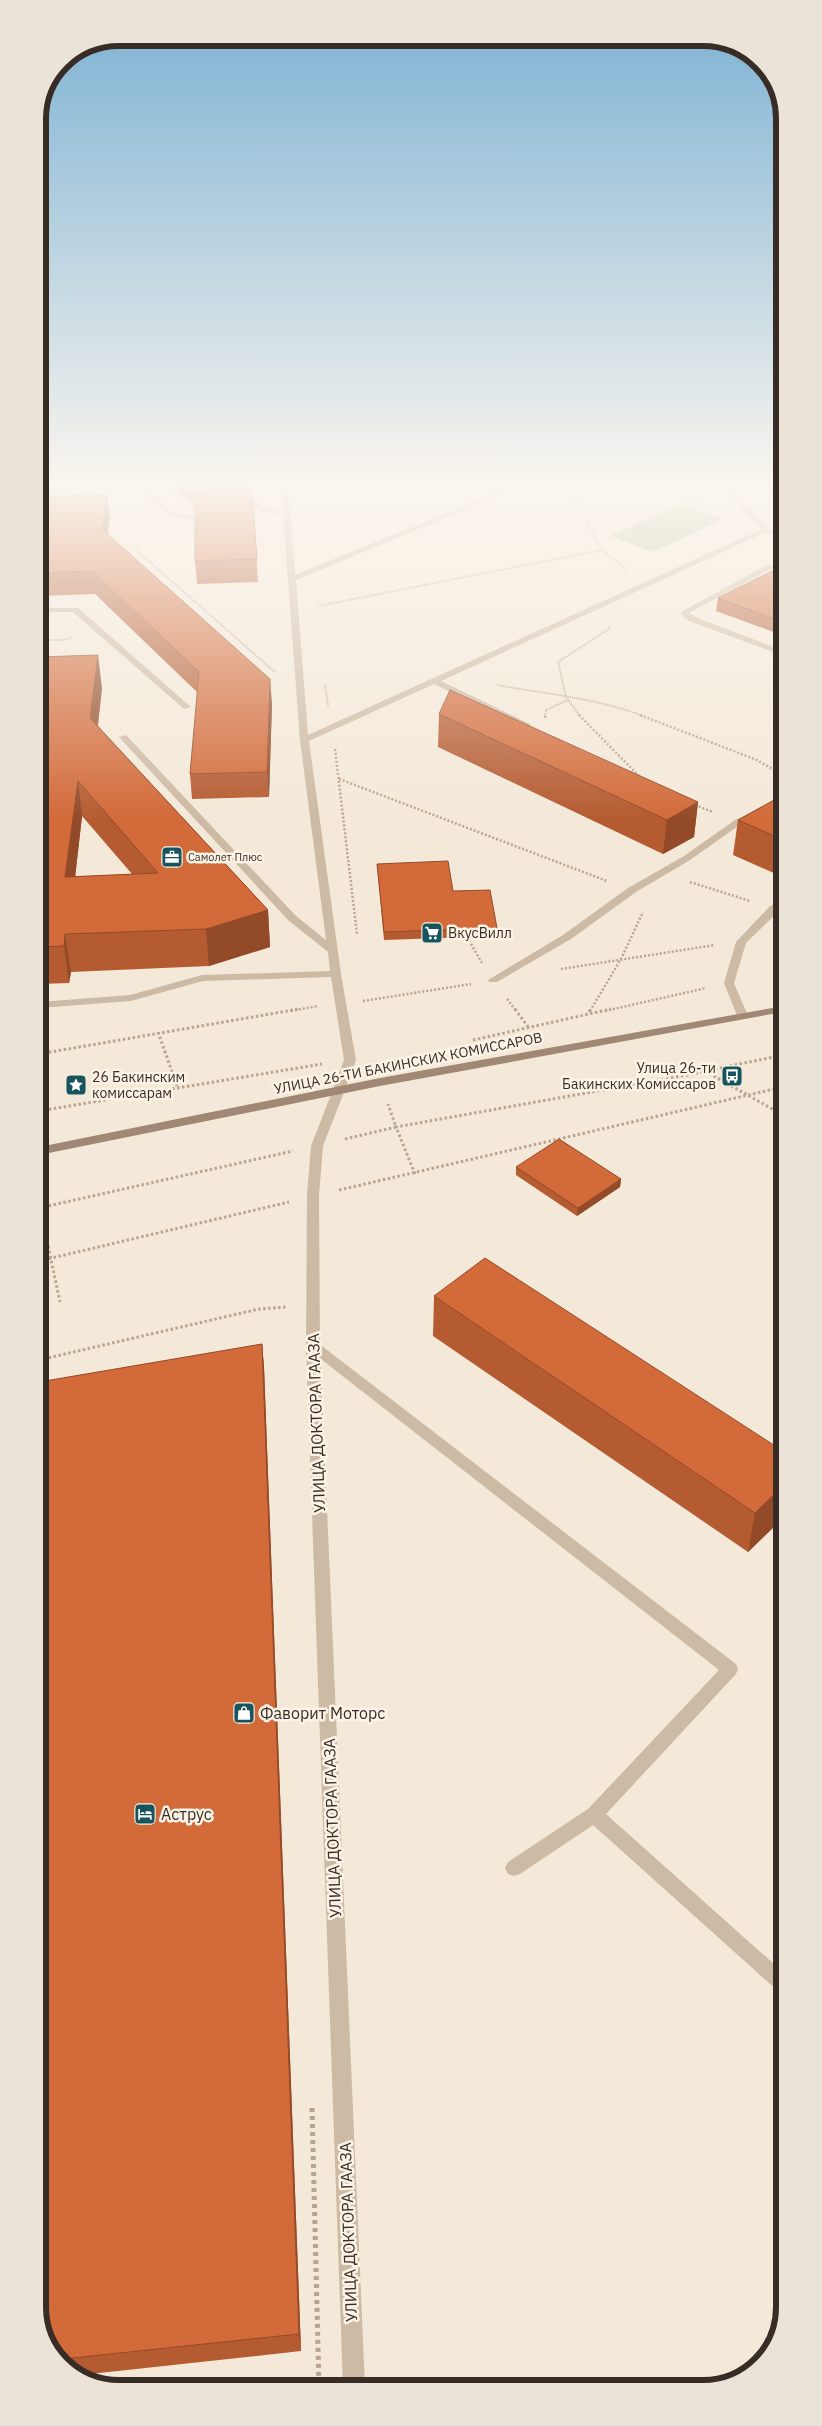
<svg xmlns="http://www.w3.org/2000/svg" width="822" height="2426" font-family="'IBM Plex Sans',sans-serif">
	<rect width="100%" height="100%" fill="#f4e9d9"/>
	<path fill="#b2c497" d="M680,504L724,519L653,552L610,536Z"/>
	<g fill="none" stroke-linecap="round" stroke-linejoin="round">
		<path stroke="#b9a48e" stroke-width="2" stroke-dasharray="1 1" stroke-linecap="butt" d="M564,480L602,550L627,570
			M646,480L713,508
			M38,523L46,480
			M135,549L276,673
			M318,606L602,550
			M38,640H64L72,637
			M325,685L328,706
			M497,685C546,694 596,698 643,716
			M545,716L546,710L568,700
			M580,716L566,697L558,662L609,629V625"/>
		<path stroke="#b9a48e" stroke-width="2.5" stroke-dasharray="2 2" stroke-linecap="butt" d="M579,715L641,778
			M640,715L757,760L783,775
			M545,718V715
			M335,749L357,934
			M339,779L607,881
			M695,805L713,812
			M690,882L750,901
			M467,937L482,963
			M561,969L715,945
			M507,999L516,1011
			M363,1001L471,984
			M291,1011L318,1006
			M590,1011L621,959L643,912
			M605,1011L706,988"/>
		<path stroke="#b9a48e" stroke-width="3" stroke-dasharray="2.5 2.5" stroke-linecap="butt" d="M515,1009L529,1028
			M589,1012L591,1009
			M158,1032L177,1086
			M473,1040L611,1009
			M39,1054L299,1009
			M705,1071L783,1115
			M39,1111L322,1064
			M345,1139L396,1127L388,1104
			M415,1174L396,1127L687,1075L783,1055
			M339,1190L783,1087
			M40,1207L60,1302
			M39,1208L293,1151
			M39,1261L289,1202
			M39,1360L259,1309L287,1307"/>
		<path stroke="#b9a48e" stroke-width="5" stroke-dasharray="4 4" stroke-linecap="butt" d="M312,2108L319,2387"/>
		<path fill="#cdbaa4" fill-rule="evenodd" d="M130,480H137L171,511L204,519L200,521L166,515Z
			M226,480H234L266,509L283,510L281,480H288L295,575L527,480H537L296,580L308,735L762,529L715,480H722L771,530L441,681L530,724V728H524L434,684L309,741L341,974L356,1060L344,1092L338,1096L332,1092L344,1060L331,977L203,981L131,1001L39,1008V1002L130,995L202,975L330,971L328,952L288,920L119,737L126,735L296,916L326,940L300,740L283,514L261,513Z
			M767,565H782V569H771L689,613L700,619L782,650V655L694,623L685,619L681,612Z
			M38,608H78L191,707L184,709L73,612H38Z
			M783,800V807L741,824L690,860L636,892L571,939L497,982H489L488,980L563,935L628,888L684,856L735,820Z
			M783,900V907L746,943L734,983L748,1016L746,1018H738L724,983L736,942L770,906Z
			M313,1341L318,1343L736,1664L738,1669L736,1674L606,1814L784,1973V1994L778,1991L593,1825L520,1874L514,1876L508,1874L505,1868L508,1862L588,1809L719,1670L308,1349L306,1346L308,1343Z"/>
		<path fill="#cdbaa4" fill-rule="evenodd" d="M764,528L782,533V537L764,532Z
			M338,1088L344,1092L323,1146L319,1196L320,1346L365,2387H343L306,1346L307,1196L311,1146L332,1092Z"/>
		<path fill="#a18875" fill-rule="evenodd" d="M783,1006V1012L380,1086L39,1155V1147L380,1078Z"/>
	</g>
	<path fill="#b55b31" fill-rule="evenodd" d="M162,480H240L252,490L258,582L197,584L195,561V507Z
		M759,480H782V503Z
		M110,516L107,533L272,703L269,797L192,799L190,774L198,693L95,594L38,596V535Z
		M782,573V635L716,611L718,598Z
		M38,657L102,688L98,726L268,910L270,947L209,966L71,972L69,983L39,984ZM82,816L132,874L75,877Z
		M439,714L698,802L694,837L663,854L438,747Z
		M783,795V870L776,874L733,855L738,820Z
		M377,864L453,891L497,928V936L384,940Z
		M516,1167L621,1179L620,1187L577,1216L516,1175Z
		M434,1296L783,1451L784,1517L748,1552L433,1336Z
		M262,1344L264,1367L301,2351L81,2375L66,2368Z
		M784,1819V1831L781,1829Z"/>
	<path fill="#934a28" d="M107,495L110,516L105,551L102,529Z
		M98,655L102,688L94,752L90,718Z
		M270,679L272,703L269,797L267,772Z
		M78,781L82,816L71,914L65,877Z
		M698,802L694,837L663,854L667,820Z
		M783,838V870L776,874L781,839Z
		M268,910L270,947L209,966L206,929Z
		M65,934L71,972L69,983L64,946Z
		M621,1179L620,1187L577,1216L578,1208Z
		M262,1344L264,1367L301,2351L299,2334Z
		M783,1486L784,1517L748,1552L755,1513Z
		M72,2358L78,2374L71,2371Z"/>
	<path fill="#d26a39" stroke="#934a28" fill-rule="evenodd" d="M187,480H240L252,490L257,559L195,561V500L204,498L195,492H202Z
		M107,495L102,529L270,679L267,772L190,774L199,672L92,571L38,573V535L47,496Z
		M774,570L782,573V622L718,598Z
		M98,655L90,718L268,910L206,929L65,934L64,946L39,947L38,657ZM78,781L158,873L65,877Z
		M450,690L698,802L667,820L439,714Z
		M783,795V838L781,839L738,820Z
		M448,861L453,891L490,890L497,928L384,932L377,864Z
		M559,1139L621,1179L578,1208L516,1167Z
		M485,1258L783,1451V1486L755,1513L434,1296Z
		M262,1344L299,2334L72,2358L71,2371L66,2368L40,2328L39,1382Z"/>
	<linearGradient id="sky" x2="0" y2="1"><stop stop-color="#7ab1d3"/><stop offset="0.59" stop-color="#faf5ee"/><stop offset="1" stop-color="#faf5ee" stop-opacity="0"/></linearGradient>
	<rect width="822" height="820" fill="url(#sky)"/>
	<defs>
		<g id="office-square" transform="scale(1.125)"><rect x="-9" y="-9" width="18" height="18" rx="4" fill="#17545d" stroke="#fbf3e6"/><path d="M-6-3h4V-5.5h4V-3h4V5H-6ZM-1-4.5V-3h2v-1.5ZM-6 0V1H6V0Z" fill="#fff"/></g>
		<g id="supermarket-square" transform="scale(1.125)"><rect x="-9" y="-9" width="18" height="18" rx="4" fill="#17545d" stroke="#fbf3e6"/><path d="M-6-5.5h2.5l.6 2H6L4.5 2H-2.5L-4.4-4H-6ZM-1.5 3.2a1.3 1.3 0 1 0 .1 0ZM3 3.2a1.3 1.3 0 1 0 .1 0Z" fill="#fff"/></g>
		<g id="bus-square" transform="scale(1.125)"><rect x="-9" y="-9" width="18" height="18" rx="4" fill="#17545d" stroke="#fbf3e6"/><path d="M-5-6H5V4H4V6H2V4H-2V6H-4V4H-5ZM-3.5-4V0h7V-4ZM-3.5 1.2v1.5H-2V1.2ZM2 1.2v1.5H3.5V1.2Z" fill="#fff"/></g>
		<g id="sight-square" transform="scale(1.125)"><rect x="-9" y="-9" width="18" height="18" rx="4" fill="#17545d" stroke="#fbf3e6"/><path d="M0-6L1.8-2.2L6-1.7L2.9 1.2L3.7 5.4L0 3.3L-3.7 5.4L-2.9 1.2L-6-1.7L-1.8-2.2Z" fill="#fff"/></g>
		<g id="shop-square" transform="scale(1.125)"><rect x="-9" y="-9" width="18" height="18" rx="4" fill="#17545d" stroke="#fbf3e6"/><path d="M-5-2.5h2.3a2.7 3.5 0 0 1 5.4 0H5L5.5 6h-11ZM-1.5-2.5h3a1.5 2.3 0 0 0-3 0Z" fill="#fff"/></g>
		<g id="hotel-square" transform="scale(1.125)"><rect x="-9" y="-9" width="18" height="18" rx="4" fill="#17545d" stroke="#fbf3e6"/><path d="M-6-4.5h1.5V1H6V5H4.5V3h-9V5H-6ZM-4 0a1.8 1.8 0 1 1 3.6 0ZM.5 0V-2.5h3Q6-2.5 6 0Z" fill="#fff"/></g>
	</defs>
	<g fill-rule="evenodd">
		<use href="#office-square" x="172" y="857"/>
		<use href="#supermarket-square" x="432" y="933"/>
		<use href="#bus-square" x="732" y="1076"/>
		<use href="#sight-square" x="76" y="1085"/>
		<use href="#shop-square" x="244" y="1713"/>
		<use href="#hotel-square" x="145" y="1814"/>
	</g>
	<g text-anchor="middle" stroke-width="5" stroke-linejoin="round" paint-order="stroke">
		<g font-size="11" fill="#382d26" stroke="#fbf3e6" text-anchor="start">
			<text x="188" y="861">Самолет Плюс</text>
		</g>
		<g font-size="14" fill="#382d26" stroke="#fbf3e6" text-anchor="start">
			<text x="448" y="938">ВкусВилл</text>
			<text x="716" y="1073" text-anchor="end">Улица 26-ти<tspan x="716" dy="16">Бакинских Комиссаров</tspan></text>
			<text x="92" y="1082">26 Бакинским<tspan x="92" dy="16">комиссарам</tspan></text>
		</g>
		<g font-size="14" fill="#382d26" stroke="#fbf3e6">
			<text transform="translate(408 1063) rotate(-11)" y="5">УЛИЦА 26-ТИ БАКИНСКИХ КОМИССАРОВ</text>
		</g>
		<g font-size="16" fill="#382d26" stroke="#fbf3e6">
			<text transform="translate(316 1423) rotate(-92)" y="6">УЛИЦА ДОКТОРА ГААЗА</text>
			<text transform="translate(332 1828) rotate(-92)" y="6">УЛИЦА ДОКТОРА ГААЗА</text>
			<text transform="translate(348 2232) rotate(-92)" y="6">УЛИЦА ДОКТОРА ГААЗА</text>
		</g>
		<g font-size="16" fill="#382d26" stroke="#fbf3e6" text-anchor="start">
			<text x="260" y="1719">Фаворит Моторс</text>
			<text x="161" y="1820">Аструс</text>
		</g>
	</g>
	<path d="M0 0H822V2426H0ZM119 46H703A73 73 0 0 1 776 119V2307A73 73 0 0 1 703 2380H119A73 73 0 0 1 46 2307V119A73 73 0 0 1 119 46Z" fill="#ebe3d7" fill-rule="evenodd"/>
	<path fill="none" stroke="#382d26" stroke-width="6" d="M119 46H703A73 73 0 0 1 776 119V2307A73 73 0 0 1 703 2380H119A73 73 0 0 1 46 2307V119A73 73 0 0 1 119 46Z"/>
</svg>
